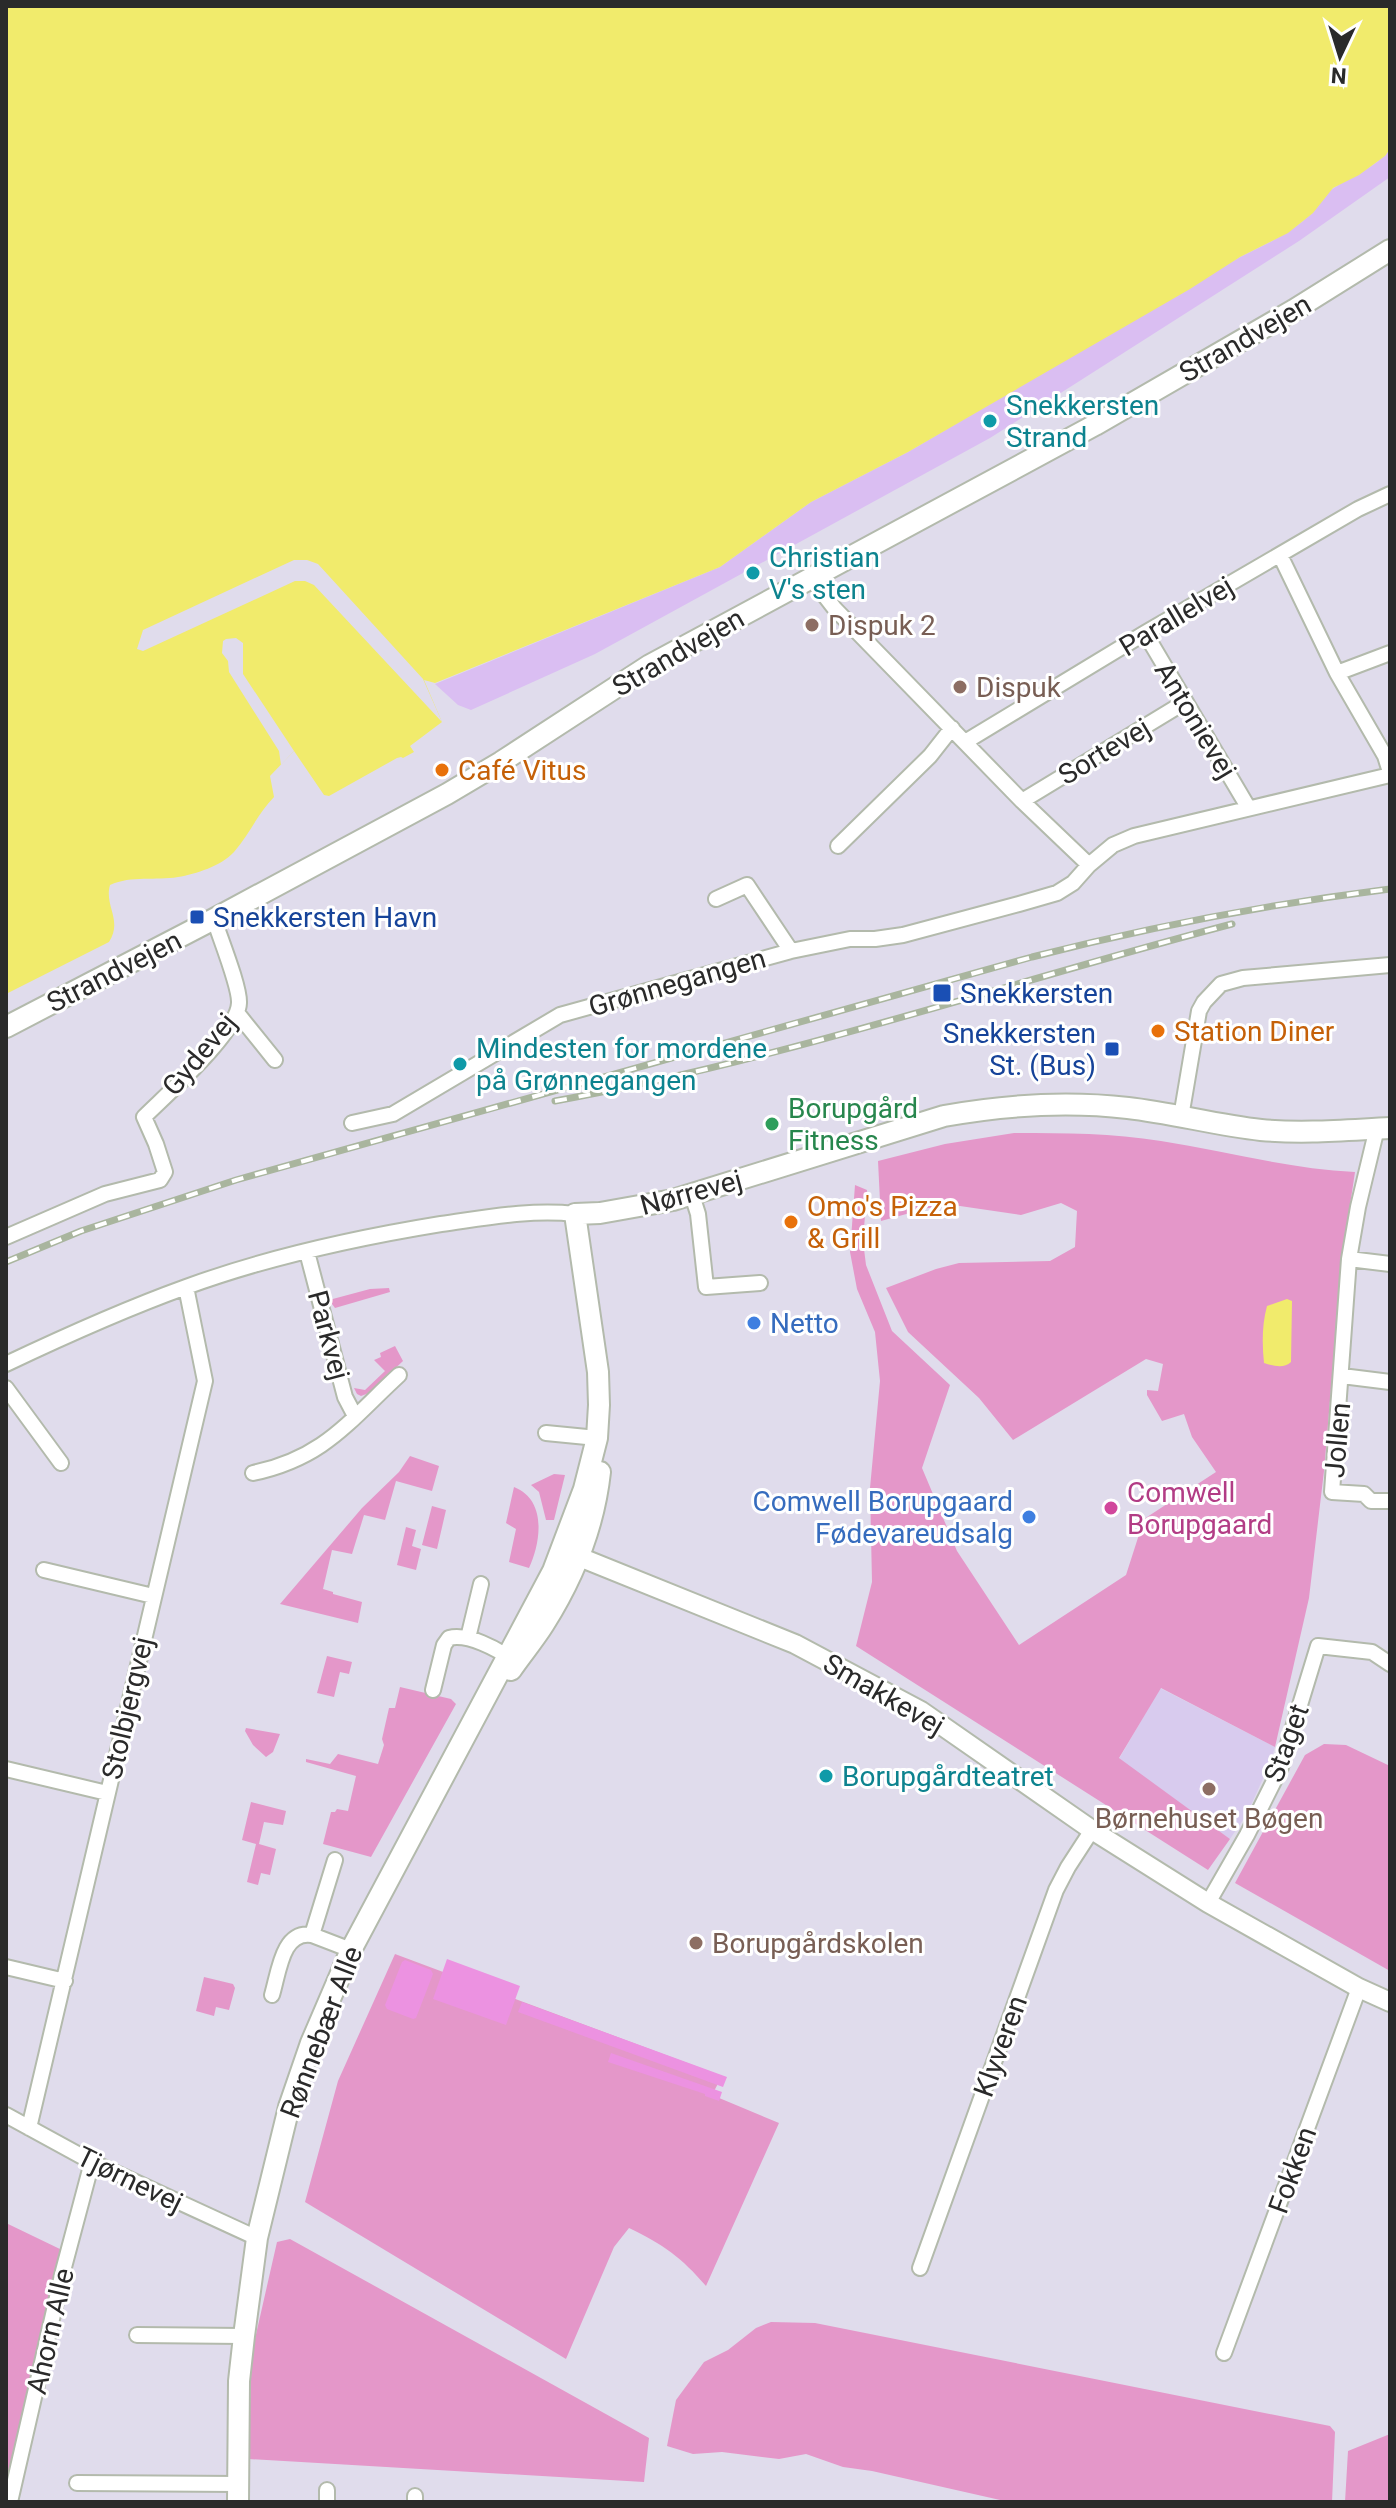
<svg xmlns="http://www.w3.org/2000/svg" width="1396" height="2508" font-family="Roboto,sans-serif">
	<rect width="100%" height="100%" fill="#e0dcec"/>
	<path fill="#d8cbee" d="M1160,1688L1275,1747L1270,1763L1247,1814L1230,1839L1119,1759Z"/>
	<path fill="#e497c9" d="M1014,1133C1064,1133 1112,1133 1161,1141C1225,1151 1289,1169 1355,1172L1342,1259L1324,1471L1309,1598L1275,1747L1161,1688L1119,1758L1230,1839L1208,1870L856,1646L872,1582L870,1488L880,1381L875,1332L857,1289L850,1252L855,1185L867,1190L863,1241L866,1265L892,1331L950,1385L922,1468L957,1551L1019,1645L1126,1575L1144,1519L1216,1472L1192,1437L1184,1414L1162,1421L1147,1395V1390L1158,1391L1163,1364L1146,1359L1013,1440L979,1398L908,1332L886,1288L936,1269L959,1263L1050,1261L1075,1247L1077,1211L1061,1203L1021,1215L960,1206L928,1208L881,1221L878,1161L945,1144Z
		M389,1288L390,1292L335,1308L329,1300L370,1289Z
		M395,1346L403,1361L369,1393L361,1396L357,1394L354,1388L365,1390L385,1371L374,1360L381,1357L380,1353Z
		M410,1456L439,1466L432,1491L396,1481L385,1520L364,1515L352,1554L332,1550L323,1589L333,1592V1594L362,1602L358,1623L280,1604L362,1508L399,1472Z
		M554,1474L565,1475L554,1520H546L539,1492L531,1485Z
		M514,1487C547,1500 541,1542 529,1568L509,1562L516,1529L506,1523Z
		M432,1506L446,1510L437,1549L422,1545Z
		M406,1527L416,1530L412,1546L421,1549L416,1570L397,1565Z
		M327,1656L352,1662L349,1674L340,1672L334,1697L317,1693Z
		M400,1687L451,1699L456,1704L371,1857L323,1844L331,1812H335L337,1809L348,1811L356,1776L306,1762V1759L330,1764L338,1754L378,1764L384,1745L382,1739L389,1708H395Z
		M246,1728L280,1734L273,1752L266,1757L253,1745L245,1731Z
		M1324,1744L1346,1745L1390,1766V1971L1235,1883L1305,1755Z
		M251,1802L286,1811L283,1825L264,1822L259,1844L276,1849L270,1875L261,1873L258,1885L247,1882L256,1844L242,1840Z
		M395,1954L722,2076L712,2095L779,2123L706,2286C682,2258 663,2244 629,2228L614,2247L566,2359L305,2202L338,2081Z
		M204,1977L233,1984L235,1988L229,2010L216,2007L214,2016L196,2011Z
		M6,2223L62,2250L6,2495Z
		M290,2239L649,2438L644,2482L248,2459L252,2352L277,2242Z
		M771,2322L815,2323L1330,2426L1335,2432L1332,2502H1009L872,2471L843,2467L806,2454L779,2459L722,2452L693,2454L667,2446L676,2400L704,2362L728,2350L756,2328Z
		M1390,2434V2502H1345L1348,2451Z"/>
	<path fill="#dabef2" d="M1390,149V177L1299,241L990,438L595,654L471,710L458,705L435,684L720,567L811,502L908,452L1240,257C1265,245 1289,234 1310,215C1318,207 1324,194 1334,188C1353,175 1376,168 1390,149Z"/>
	<path fill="#ec92e1" d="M447,1959L520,1986L506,2025L433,1999Z
		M405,1960L431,1970L433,1974L416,2018L413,2019L387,2009L385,2005L402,1962Z
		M522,2002L727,2077L723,2087L518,2012Z
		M611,2053L722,2092L719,2101L705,2096V2094L608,2062Z"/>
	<path fill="#f1eb6c" d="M6,6H1390V149L1385,156L1359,175L1333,188L1313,213L1288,233L1240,257L1190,289L908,452L811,502L720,567L435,683L424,680L442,722L410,746L414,752L403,758L401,757L397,758L329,796L324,795L294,751L270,776L274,797C258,813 249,835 234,852C221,866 196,874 178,877C155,881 132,875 110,885C104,906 123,920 109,942L6,994Z
		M1287,1299L1292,1301L1291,1362C1284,1369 1273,1366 1264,1363C1262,1344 1262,1324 1267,1306Z"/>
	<path fill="#e0dcec" d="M294,560H307L318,564L423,679L442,722L314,585L305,581H295L143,651L137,649L143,630Z
		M236,638L243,643V674L294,751L281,765L279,751L229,672L228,661L222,653L223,641L226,639Z"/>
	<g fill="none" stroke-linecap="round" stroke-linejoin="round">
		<g stroke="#b3baac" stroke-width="18">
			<path id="minor" d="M1280,555L1337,673L1385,756L1390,772
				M1145,633L1248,807
				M1337,673L1390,653
				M965,742L1145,633L1358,509L1390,494
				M1022,801L1185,702
				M838,846L930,756L952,728
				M1089,865L1113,845L1134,836L1390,775
				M716,899L747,885L791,951
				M238,1014L275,1060
				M1181,1117L1199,1011L1204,1002L1221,984L1243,978L1390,965
				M352,1123L393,1114L560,1015L791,951L850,939H875L903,935L1019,904L1057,893L1073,883L1089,865L1022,801L835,609L811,578
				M1377,1128L1358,1207L1349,1259L1332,1492L1364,1494L1371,1501H1390
				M692,1195L698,1214L706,1287L760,1283
				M6,1237L105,1194L160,1180L165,1172L156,1144L144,1117C166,1095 238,1032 239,1003C240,987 220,938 214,919
				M307,1252L345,1397L355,1416
				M1349,1259L1390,1264
				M6,1364C65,1336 125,1309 186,1287C268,1257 355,1238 441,1224C485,1218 530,1209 575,1214
				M1342,1376L1390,1382
				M6,1388L61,1463
				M546,1433L597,1438
				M253,1473C324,1458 348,1422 399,1375
				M44,1570L153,1596
				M468,1638L481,1584
				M433,1690L444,1645L449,1638C468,1633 497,1649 513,1660
				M6,1769L107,1793
				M1208,1903L1247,1835L1281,1767L1318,1646L1372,1652L1390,1664
				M312,1935L351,1950
				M6,1967L65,1981
				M272,1995C279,1972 282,1930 312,1935L335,1860
				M6,2115L92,2162L257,2238
				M29,2128L205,1381L186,1287
				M920,2268L1056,1890L1068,1867L1092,1830
				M137,2335L244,2336
				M1224,2353L1359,1988
				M77,2483L239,2484
				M10,2502L63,2271L92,2162
				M327,2502V2490
				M415,2502V2496"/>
		</g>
		<g stroke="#b3baac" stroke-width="22">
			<path id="tertiary" d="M567,1552L795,1644L921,1711L1092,1830L1208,1903L1359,1988L1390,2002"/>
		</g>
		<g stroke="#b3baac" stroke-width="24">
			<path id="secondary" d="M6,1027L214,919L447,794L501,762L650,665L1095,425L1294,310L1390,250
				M511,1670C522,1654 534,1640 544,1624C573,1578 594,1527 600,1472
				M238,2502L239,2381L244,2336L257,2238L289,2107L311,2043L351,1950L553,1571L584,1489L597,1438L599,1405L598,1372L575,1214L600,1213L673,1200L944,1116C1005,1105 1066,1101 1128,1108C1172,1113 1216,1125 1261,1130C1304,1134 1347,1130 1390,1128"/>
		</g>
		<use href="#minor" stroke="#fff" stroke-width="14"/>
		<use href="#tertiary" stroke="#fff" stroke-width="18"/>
		<use href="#secondary" stroke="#fff" stroke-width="20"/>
		<g stroke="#a9b59e" stroke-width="7">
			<path id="rail" d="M555,1101C784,1060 1006,983 1232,924
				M6,1262L81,1231L236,1180L1032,957C1149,927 1269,904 1390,889"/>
		</g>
		<use href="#rail" stroke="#fff" stroke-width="4" stroke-dasharray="12" stroke-linecap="butt"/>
	</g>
	<g fill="#0f9aa8" stroke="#fff" stroke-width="3">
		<circle cx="990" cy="421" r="8"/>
		<circle cx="753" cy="573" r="8"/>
		<circle cx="460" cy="1064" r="8"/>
		<circle cx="826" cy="1776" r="8"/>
	</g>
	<g fill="#8d6e63" stroke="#fff" stroke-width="3">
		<circle cx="812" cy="625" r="8"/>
		<circle cx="960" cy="687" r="8"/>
		<circle cx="1209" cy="1789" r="8"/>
		<circle cx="696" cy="1943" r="8"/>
	</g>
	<g fill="#e8710a" stroke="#fff" stroke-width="3">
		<circle cx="442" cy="770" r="8"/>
		<circle cx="1158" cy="1031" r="8"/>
		<circle cx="791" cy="1222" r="8"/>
	</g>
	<g fill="#1a4fb4" stroke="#fff" stroke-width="3">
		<rect x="189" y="909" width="16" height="16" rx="4"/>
		<rect x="932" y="983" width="20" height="20" rx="4"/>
		<rect x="1104" y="1041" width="16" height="16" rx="4"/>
	</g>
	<circle fill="#2e9e5b" stroke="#fff" stroke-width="3" cx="772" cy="1124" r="8"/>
	<g fill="#3f7fe0" stroke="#fff" stroke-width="3">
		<circle cx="754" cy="1323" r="8"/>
		<circle cx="1029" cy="1517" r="8"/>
	</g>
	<circle fill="#d1479c" stroke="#fff" stroke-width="3" cx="1111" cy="1508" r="8"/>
	<g text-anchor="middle" stroke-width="6" stroke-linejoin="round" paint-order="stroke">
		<g font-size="28" fill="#2a2a2a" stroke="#fff">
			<text transform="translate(1245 338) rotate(-30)" y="10">Strandvejen</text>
			<text transform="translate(1176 616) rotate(-31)" y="10">Parallelvej</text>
			<text transform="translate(678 652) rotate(-30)" y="10">Strandvejen</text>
			<text transform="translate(1196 720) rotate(59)" y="10">Antonievej</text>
			<text transform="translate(1104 751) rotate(-31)" y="10">Sortevej</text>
			<text transform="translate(114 971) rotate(-27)" y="10">Strandvejen</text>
			<text transform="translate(677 982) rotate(-16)" y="10">Grønnegangen</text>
			<text transform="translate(199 1054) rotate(-50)" y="10">Gydevej</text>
			<text transform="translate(691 1192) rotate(-15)" y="10">Nørrevej</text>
			<text transform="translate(329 1335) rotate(75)" y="10">Parkvej</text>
			<text transform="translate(1337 1440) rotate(-85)" y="10">Jollen</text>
			<text transform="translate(884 1694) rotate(30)" y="10">Smakkevej</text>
			<text transform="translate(127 1708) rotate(-77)" y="10">Stolbjergvej</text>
			<text transform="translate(1286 1743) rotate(-70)" y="10">Staget</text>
			<text transform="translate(321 2032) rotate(-69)" y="10">Rønnebær Alle</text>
			<text transform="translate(1000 2046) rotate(-70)" y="10">Klyveren</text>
			<text transform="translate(1292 2170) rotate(-70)" y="10">Fokken</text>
			<text transform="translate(130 2179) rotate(26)" y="10">Tjørnevej</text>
			<text transform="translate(50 2331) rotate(-77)" y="10">Ahorn Alle</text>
		</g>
		<g font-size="28" fill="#0d838f" stroke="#fff" text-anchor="start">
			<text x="1006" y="415">Snekkersten<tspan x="1006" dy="32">Strand</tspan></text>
			<text x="769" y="567">Christian<tspan x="769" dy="32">V's sten</tspan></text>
			<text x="476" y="1058">Mindesten for mordene<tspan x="476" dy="32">på Grønnegangen</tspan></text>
			<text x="842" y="1786">Borupgårdteatret</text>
		</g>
		<g font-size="28" fill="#785e54" stroke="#fff" text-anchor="start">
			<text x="828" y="635">Dispuk 2</text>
			<text x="976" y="697">Dispuk</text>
			<text x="1209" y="1828" text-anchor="middle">Børnehuset Bøgen</text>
			<text x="712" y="1953">Borupgårdskolen</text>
		</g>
		<g font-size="28" fill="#c56008" stroke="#fff" text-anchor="start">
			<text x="458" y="780">Café Vitus</text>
			<text x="1174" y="1041">Station Diner</text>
			<text x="807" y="1216">Omo's Pizza<tspan x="807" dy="32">&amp; Grill</tspan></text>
		</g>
		<g font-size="28" fill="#164399" stroke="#fff" text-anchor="start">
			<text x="213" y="927">Snekkersten Havn</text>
			<text x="960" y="1003">Snekkersten</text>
			<text x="1096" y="1043" text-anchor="end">Snekkersten<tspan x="1096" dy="32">St. (Bus)</tspan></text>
		</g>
		<g font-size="28" fill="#27864d" stroke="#fff" text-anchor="start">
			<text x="788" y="1118">Borupgård<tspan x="788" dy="32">Fitness</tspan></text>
		</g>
		<g font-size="28" fill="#366cbe" stroke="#fff" text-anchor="start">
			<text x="770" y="1333">Netto</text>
			<text x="1013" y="1511" text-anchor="end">Comwell Borupgaard<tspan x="1013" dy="32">Fødevareudsalg</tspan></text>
		</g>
		<g font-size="28" fill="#b23c85" stroke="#fff" text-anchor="start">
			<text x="1127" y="1502">Comwell<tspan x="1127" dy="32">Borupgaard</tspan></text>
		</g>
	</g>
	<rect width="1396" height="2508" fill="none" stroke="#2a2a2a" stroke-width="16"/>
	<g transform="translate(1340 56) rotate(184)" stroke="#ffffff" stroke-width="6" paint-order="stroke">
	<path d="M0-6L14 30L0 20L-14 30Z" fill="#2a2a2a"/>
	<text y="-12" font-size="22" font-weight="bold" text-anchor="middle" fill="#2a2a2a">N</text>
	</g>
</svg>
